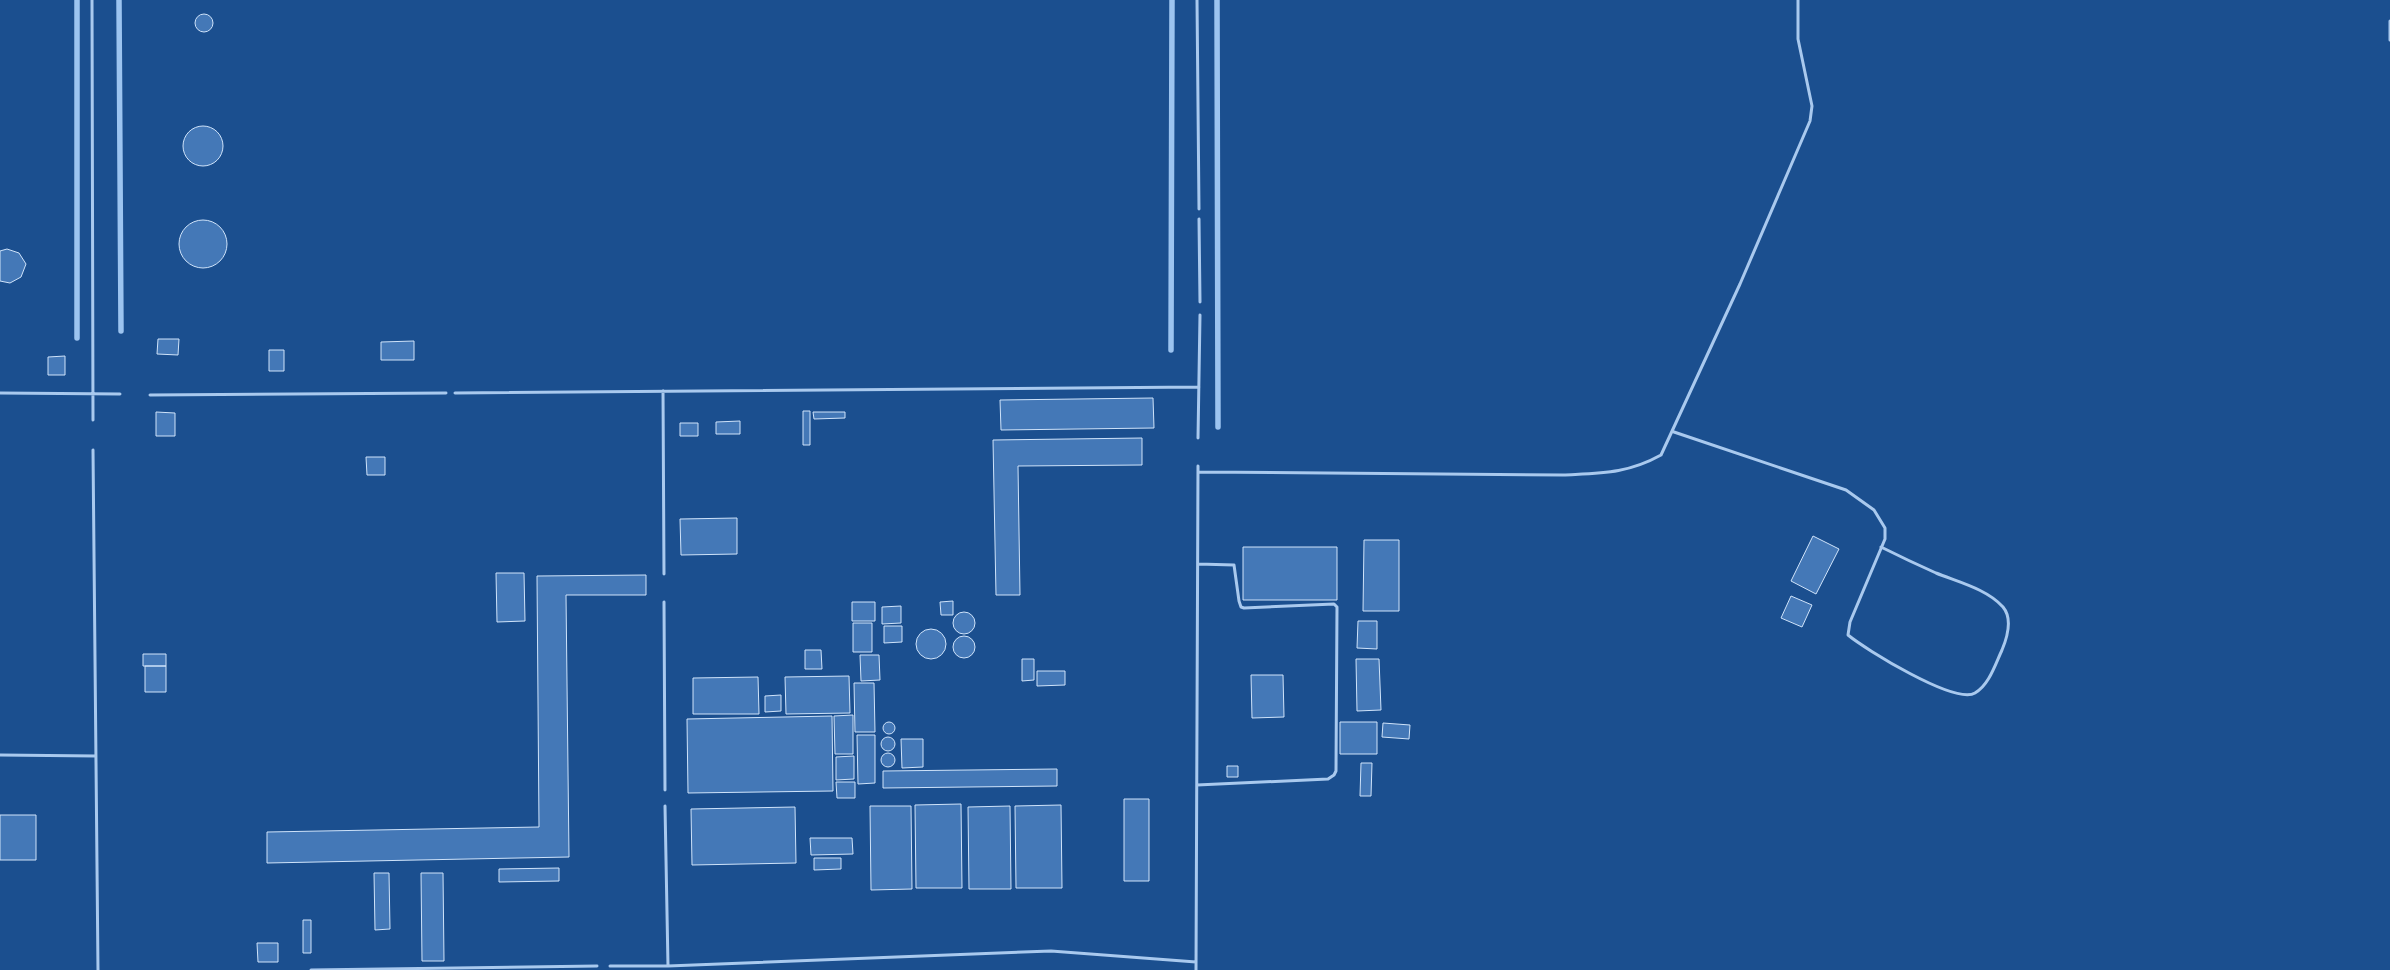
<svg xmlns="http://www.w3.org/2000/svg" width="2390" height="970" font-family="'Archivo Narrow',sans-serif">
	<rect width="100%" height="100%" fill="#1b4f8f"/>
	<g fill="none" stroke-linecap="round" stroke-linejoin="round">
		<path stroke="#9cc4f0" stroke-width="5.5" d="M77,0V338
			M119,0L121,331
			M1217,0L1218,427
			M1171,350L1172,0"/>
	</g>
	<path fill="#4478b7" stroke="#cfe3fa" d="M195 23a9 9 0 1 1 18 0a9 9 0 1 1-18 0Z
		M183 146a20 20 0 1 1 40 0a20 20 0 1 1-40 0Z
		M179 244a24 24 0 1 1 48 0a24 24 0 1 1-48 0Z
		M7,249L19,253L26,264L21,277L10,283L0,281V251Z
		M158,339H179L178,355L157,354Z
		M414,341V360H381V342Z
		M269,350H284V371H269Z
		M65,356V375H48V357Z
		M1153,398L1154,428L1001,430L1000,400Z
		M803,411H810V445H803Z
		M156,412L175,413V436H156Z
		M813,412H845V418L814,419Z
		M740,421V434H716V422Z
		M680,423H698V436H680Z
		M1142,438V465L1018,466L1020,595H996L993,440Z
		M366,457H385V475H367Z
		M737,518V554L681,555L680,519Z
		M1813,536L1839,549L1816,594L1791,581Z
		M1364,540H1399V611H1363Z
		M1243,547H1337V600H1243Z
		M496,573H524L525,621L497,622Z
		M646,575V595H566L569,857L267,863V832L539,827L537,576Z
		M1791,596L1812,605L1802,627L1781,618Z
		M953,601V615H941L940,602Z
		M852,602H875V621H852Z
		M901,606V623L882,624V607Z
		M953 623a11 11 0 1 1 22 0a11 11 0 1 1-22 0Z
		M1358,621H1377V649L1357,648Z
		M853,623H872V652H853Z
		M884,626H902V642L884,643Z
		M916 644a15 15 0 1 1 30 0a15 15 0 1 1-30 0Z
		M953 647a11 11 0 1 1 22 0a11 11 0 1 1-22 0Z
		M805,650H821L822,669H805Z
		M143,654H166V666H143Z
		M860,655H879L880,680L861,681Z
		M1022,659H1034V680L1022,681Z
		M1356,659H1379L1381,710L1357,711Z
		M145,666H166V692H145Z
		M1037,671H1065V685L1037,686Z
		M1251,675H1283L1284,717L1252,718Z
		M849,676L850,713L786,714L785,677Z
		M758,677L759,714H693V678Z
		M854,683H874L875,732H855Z
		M781,695V711L765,712V696Z
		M853,715V754H835L834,716Z
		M832,716L833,791L688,793L687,719Z
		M883 728a6 6 0 1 1 12 0a6 6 0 1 1-12 0Z
		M1340,722H1377V754H1340Z
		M1383,723L1410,725L1409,739L1382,737Z
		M857,735H875V783L858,784Z
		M881 744a7 7 0 1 1 14 0a7 7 0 1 1-14 0Z
		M901,739H923V767L902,768Z
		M881 760a7 7 0 1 1 14 0a7 7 0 1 1-14 0Z
		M854,756V779L836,780V757Z
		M1361,763H1372L1371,796H1360Z
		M1227,766H1238V777H1227Z
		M1057,769V786L883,788V771Z
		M836,782H855V798H837Z
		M1124,799H1149V881H1124Z
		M961,804L962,888H916L915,805Z
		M1061,805L1062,888H1016L1015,806Z
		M870,806H911L912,889L871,890Z
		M1010,806L1011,889H969L968,807Z
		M795,807L796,863L692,865L691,809Z
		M0,815H36V860H0Z
		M810,838H852L853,854L811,855Z
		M814,858H841V869L814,870Z
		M559,868V881L499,882V869Z
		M374,873H389L390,929L375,930Z
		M421,873H443L444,961H422Z
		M303,920H311V953H303Z
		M257,943H278V962H258Z"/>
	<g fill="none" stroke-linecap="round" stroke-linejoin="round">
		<path stroke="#a9c9ee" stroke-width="3" d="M92,0L93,420
			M1197,0L1199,209
			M2390,21V40
			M1199,219L1200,302
			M663,391L664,574
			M0,393L120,394
			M455,393L1199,387
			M150,395L446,393
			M1674,432L1846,490L1874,510L1885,528V539L1850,622L1848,635C1865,649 1955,705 1975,693C1989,685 1995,665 2002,650C2007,638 2013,619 2003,607C1987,589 1958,582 1936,573C1918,565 1899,556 1881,547
			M1198,438L1200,315
			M93,450L98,970
			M1199,472L1563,475C1600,473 1627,474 1661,455L1740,284L1810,121L1812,106L1798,39V0
			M664,602L665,790
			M0,755L96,756
			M1197,785L1328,779L1334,775L1336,771L1337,607L1334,604L1244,608L1241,607L1239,601L1234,565L1198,564
			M610,966H668L665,806
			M668,966L1051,951L1196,962
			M311,970L597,966
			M1196,970L1198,466"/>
	</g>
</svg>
